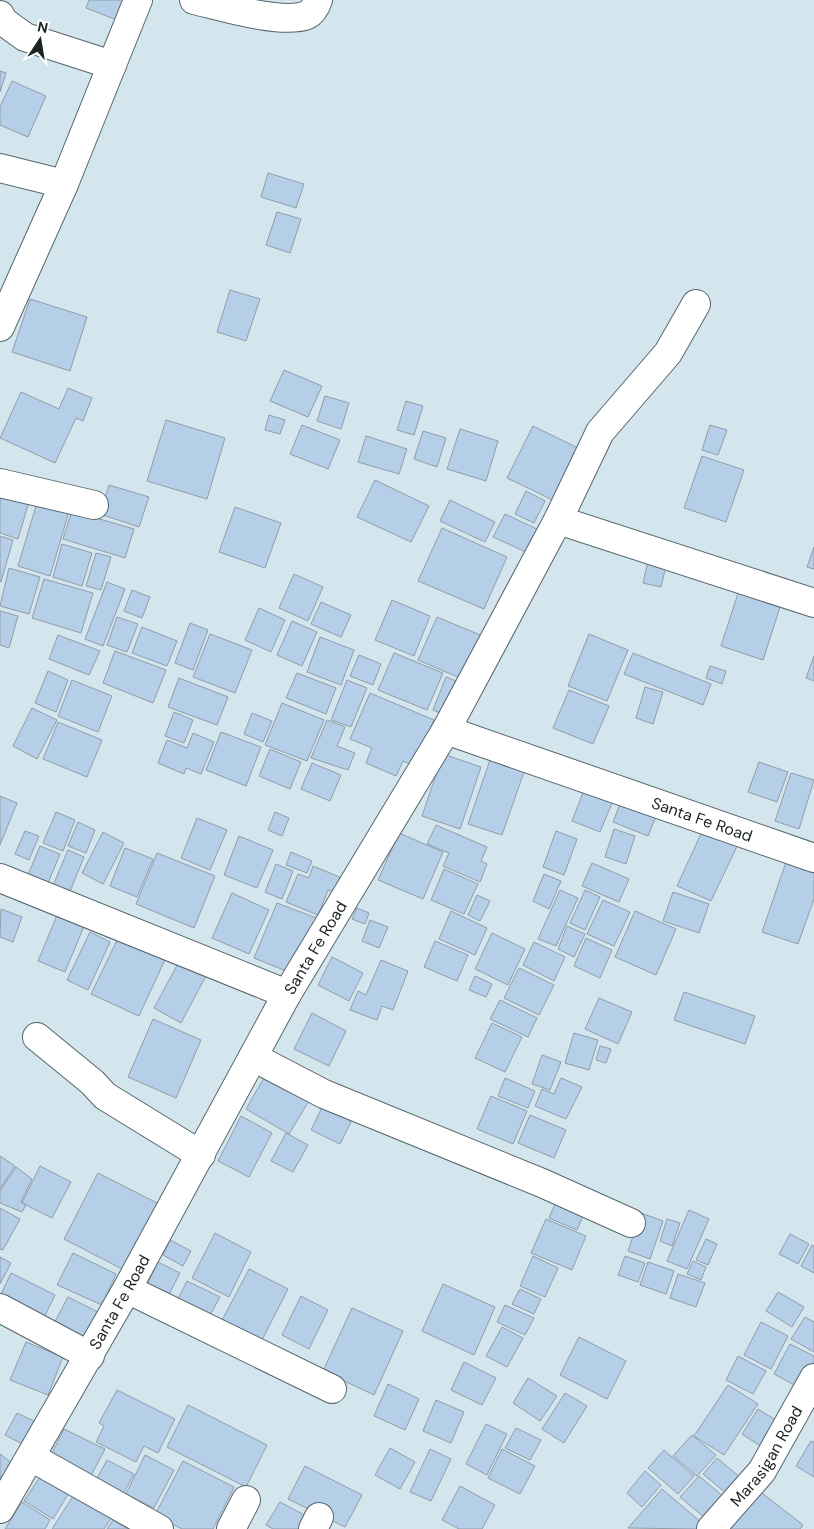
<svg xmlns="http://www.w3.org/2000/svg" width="814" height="1529" font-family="'DM Sans',sans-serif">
	<rect width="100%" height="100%" fill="#d3e5ed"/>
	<path fill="#b5cfe9" stroke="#919ca9" d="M89,0H131L122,22L86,8Z
		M0,71L6,73L0,92Z
		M12,81L46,96L28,137L0,125V107Z
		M268,173L304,184L296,208L261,197Z
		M277,212L301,219L290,253L266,245Z
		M230,290L260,299L246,341L217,332Z
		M30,299L87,317L70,371L12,352Z
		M284,370L322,386L308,417L270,401Z
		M68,388L92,398L83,421L76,418L55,463L0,438L21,392L59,409Z
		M325,396L349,403L341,429L317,421Z
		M406,401L423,406L414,435L397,430Z
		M269,415L285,420L280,434L265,430Z
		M166,420L225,438L207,499L147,481Z
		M302,425L340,440L328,469L290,454Z
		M710,425L727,430L718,455L702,450Z
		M533,426L578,448L553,500L507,478Z
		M460,429L498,441L486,481L447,469Z
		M423,431L446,438L437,467L414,459Z
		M366,436L407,449L399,474L358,462Z
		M702,456L744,470L726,522L684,508Z
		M375,480L429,506L411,542L357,517Z
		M109,485L149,497L139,527L100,514Z
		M0,486L31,495L18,539L0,533Z
		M526,491L545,501L534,523L515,514Z
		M39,496L71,505L50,576L18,566Z
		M450,500L495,522L485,542L440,521Z
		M235,507L281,523L265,568L219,552Z
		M72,511L134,529L125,558L63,539Z
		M505,514L541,531L530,554L493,537Z
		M442,528L507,557L484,609L418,581Z
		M0,536L13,540L1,582H0Z
		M62,544L92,553L82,586L53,577Z
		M814,547V569L807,567Z
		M650,552L668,557L661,587L643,583Z
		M96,553L111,557L101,590L86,586Z
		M9,568L40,577L29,614L0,606Z
		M294,574L323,587L308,621L279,608Z
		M44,579L93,593L81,633L32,618Z
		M107,582L125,589L103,646L85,639Z
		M741,584L783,598L763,660L721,646Z
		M132,590L150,597L142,618L124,611Z
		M392,600L430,616L414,656L375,640Z
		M321,602L351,615L341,637L311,624Z
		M259,608L285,620L271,652L245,640Z
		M0,611L18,616L9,648L0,645Z
		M117,617L138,624L127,652L107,645Z
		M437,617L485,637L467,681L418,660Z
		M292,621L317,632L302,666L277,655Z
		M190,623L208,630L193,670L175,663Z
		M142,627L177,641L167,666L132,653Z
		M210,634L252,650L235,693L193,677Z
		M589,634L628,650L607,701L568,686Z
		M58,635L100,651L89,675L49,659Z
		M320,637L354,650L341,685L307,672Z
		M115,651L166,670L153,703L103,683Z
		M394,653L443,673L427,710L378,690Z
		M633,653L711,684L703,705L624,674Z
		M359,655L381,664L373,685L350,676Z
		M814,656V681L806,678Z
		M710,666L726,671L722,684L706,678Z
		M48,671L68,680L56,712L35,703Z
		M297,673L336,688L326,714L286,698Z
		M446,677L464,684L450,717L433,710Z
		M179,678L228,697L217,725L168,707Z
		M72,680L112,696L98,732L58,716Z
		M347,680L367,688L351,727L331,720Z
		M645,687L663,692L653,724L636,718Z
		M569,690L609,706L593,744L553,728Z
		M370,693L434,720L414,766L403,761L396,776L366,763L372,748L350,739Z
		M282,703L324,720L307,761L265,745Z
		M32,708L57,720L37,759L13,746Z
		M174,712L193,720L184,743L165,736Z
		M252,713L272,721L263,742L244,734Z
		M327,720L345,727L337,746L355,753L348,770L311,758Z
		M58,722L102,740L87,777L43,759Z
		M221,732L261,747L246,786L206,770Z
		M193,733L214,742L201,774L186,768L184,774L158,763L167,740L187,748Z
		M270,749L301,762L290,789L259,776Z
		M443,754L481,767L460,829L422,816Z
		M490,760L524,772L502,835L468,824Z
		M759,762L788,772L777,802L748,792Z
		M312,763L341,775L330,801L301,789Z
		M791,773L814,780L799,829L775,821Z
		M586,785L615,796L600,832L572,821Z
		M624,794L659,809L648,836L613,822Z
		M0,796L17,803L0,845Z
		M56,812L75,820L63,851L43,843Z
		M275,812L289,818L282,836L268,830Z
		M197,818L227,830L210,870L181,858Z
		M78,822L95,830L86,853L68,846Z
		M436,825L487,847L481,861L487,864L480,882L443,866L449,853L427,844Z
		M704,827L739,842L711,901L677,886Z
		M614,829L635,836L626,864L605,857Z
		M25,831L39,836L29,860L15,854Z
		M556,831L577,839L564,875L543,867Z
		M103,832L124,843L103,884L82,873Z
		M399,833L443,852L423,899L378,880Z
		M239,836L273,850L257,888L224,875Z
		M40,846L60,854L48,883L28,875Z
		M125,848L153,859L137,897L110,886Z
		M68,850L84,857L69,894L52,888Z
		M291,852L312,861L307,873L286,865Z
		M157,853L215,876L194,928L136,904Z
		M786,862L814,872V899L798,944L762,932Z
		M592,863L629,879L619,902L582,886Z
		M276,864L293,871L282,899L265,892Z
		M313,866L349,881L344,896L328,890L318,915L286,902L298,874L309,878Z
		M444,869L478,884L464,914L431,900Z
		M544,874L561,881L549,909L533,901Z
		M560,890L578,898L556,946L538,939Z
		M585,890L600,897L585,930L570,923Z
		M673,892L709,904L699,933L663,921Z
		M232,893L269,910L249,954L212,938Z
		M477,895L490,901L480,921L468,915Z
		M603,900L630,912L614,946L587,934Z
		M277,903L319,919L296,975L254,958Z
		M60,908L87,919L65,972L38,961Z
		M357,908L369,913L365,924L352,919Z
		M1,909L22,917L13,942L0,937Z
		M451,911L487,928L475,955L439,939Z
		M635,911L676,929L656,975L615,957Z
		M370,920L388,927L379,948L362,941Z
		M567,926L585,934L574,957L558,949Z
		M122,930L169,951L139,1016L91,994Z
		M90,932L110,942L88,990L67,980Z
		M492,933L525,949L508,985L475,969Z
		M586,938L612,950L600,978L574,966Z
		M435,941L468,955L457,981L424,967Z
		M534,942L565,957L554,981L523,965Z
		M332,957L363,973L349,1001L318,985Z
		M181,958L208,972L181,1023L154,1008Z
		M381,960L408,971L393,1010L382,1006L377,1020L350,1010L358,991L366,995Z
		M519,968L554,985L539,1015L504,998Z
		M475,976L492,984L486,997L469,990Z
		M684,992L755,1016L745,1044L674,1020Z
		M599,998L632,1012L618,1044L585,1029Z
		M500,1000L537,1018L528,1037L490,1019Z
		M312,1013L346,1031L329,1066L294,1049Z
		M153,1019L201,1040L176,1098L128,1077Z
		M492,1023L522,1037L505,1072L475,1058Z
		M574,1033L598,1040L589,1070L565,1063Z
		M600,1046L611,1049L606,1063L596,1060Z
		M542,1055L561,1062L550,1090L532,1084Z
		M269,1069L313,1094L289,1134L246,1109Z
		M505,1078L535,1091L528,1108L498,1096Z
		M561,1078L582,1087L566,1119L535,1106L542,1089L554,1094Z
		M491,1096L527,1111L513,1144L477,1129Z
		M324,1103L353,1118L340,1144L311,1130Z
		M530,1115L566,1130L554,1158L518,1143Z
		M241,1116L272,1133L249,1177L218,1161Z
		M286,1133L308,1145L293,1172L271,1161Z
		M0,1156L15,1166L0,1189Z
		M40,1166L71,1182L52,1218L22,1203Z
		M16,1167L32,1179L21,1202L26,1205L22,1212L0,1203V1191Z
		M98,1173L163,1206L130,1273L64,1239Z
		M560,1193L588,1204L577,1230L549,1218Z
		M0,1208L20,1219L3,1250L0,1249Z
		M689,1210L709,1219L687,1269L667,1261Z
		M641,1213L663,1221L650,1259L628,1251Z
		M546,1219L586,1236L572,1270L531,1253Z
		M667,1219L680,1223L672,1246L660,1241Z
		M215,1233L251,1252L229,1297L192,1278Z
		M790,1234L809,1244L798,1264L779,1254Z
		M706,1239L717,1244L708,1265L696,1260Z
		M170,1240L191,1251L183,1266L163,1255Z
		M812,1245L814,1246V1273L801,1266Z
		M73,1253L116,1274L102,1305L57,1285Z
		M533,1256L558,1268L545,1297L520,1286Z
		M625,1256L645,1263L638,1282L618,1275Z
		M0,1257L11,1263L0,1284Z
		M693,1261L706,1267L701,1280L687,1274Z
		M158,1262L180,1273L164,1304L143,1293Z
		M648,1262L674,1271L666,1294L640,1285Z
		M249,1269L288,1289L260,1344L220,1324Z
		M11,1273L55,1295L41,1324L0,1296Z
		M678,1274L705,1283L696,1307L670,1298Z
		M187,1281L220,1297L209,1317L177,1301Z
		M443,1284L495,1307L474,1355L422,1331Z
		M520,1289L541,1299L534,1314L512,1304Z
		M778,1292L804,1307L792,1327L766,1311Z
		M301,1296L328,1310L309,1349L282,1335Z
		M68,1297L106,1316L90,1349L51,1329Z
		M505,1305L534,1318L525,1335L497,1322Z
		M352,1308L403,1331L374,1395L323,1371Z
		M805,1317L814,1322V1352L791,1339Z
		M761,1322L788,1336L771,1369L744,1355Z
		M502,1327L523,1338L507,1367L486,1356Z
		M579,1337L626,1361L607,1399L560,1375Z
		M26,1342L63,1357L48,1395L10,1380Z
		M790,1344L814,1356V1372L804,1390L774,1374Z
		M738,1356L766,1371L753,1394L726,1380Z
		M464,1362L496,1378L482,1405L451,1390Z
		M528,1378L557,1396L540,1421L513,1403Z
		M388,1384L419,1399L405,1430L374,1416Z
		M728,1385L758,1404L724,1455L694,1436Z
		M117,1390L175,1419L158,1453L144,1446L136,1462L96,1442L104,1426L99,1423Z
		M565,1393L587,1406L564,1443L542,1429Z
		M436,1400L464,1412L451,1443L423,1431Z
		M188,1405L267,1445L246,1487L167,1447Z
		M758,1409L782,1424L765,1449L742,1434Z
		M17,1413L38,1423L26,1446L5,1435Z
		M486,1424L507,1434L487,1475L466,1464Z
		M516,1428L541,1440L530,1460L505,1448Z
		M64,1429L105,1449L87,1483L47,1463Z
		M692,1435L716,1455L697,1476L673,1456Z
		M811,1441L814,1442V1477L796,1466Z
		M390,1448L415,1462L400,1489L375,1475Z
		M430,1449L451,1459L431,1501L410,1492Z
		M502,1449L535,1466L520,1494L488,1478Z
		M664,1450L694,1476L678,1494L648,1468Z
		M0,1454L21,1470L0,1496Z
		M145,1455L174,1470L154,1508L126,1494Z
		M717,1458L741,1478L727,1494L703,1474Z
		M107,1460L134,1474L121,1498L94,1484Z
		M183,1461L234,1487L213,1529H182L155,1515Z
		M305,1466L362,1495L345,1527L288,1499Z
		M645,1471L661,1485L642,1507L627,1493Z
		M42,1474L70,1491L53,1519L24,1501Z
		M699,1476L724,1497L705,1518L680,1497Z
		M460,1486L495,1505L482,1529H459L442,1520Z
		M753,1486L803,1525L800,1529H725Z
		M662,1489L702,1523L697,1529L628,1528Z
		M75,1493L112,1517L104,1529H52Z
		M22,1502L50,1520L45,1529H5Z
		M280,1502L310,1518L304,1529H273L266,1525Z
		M113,1520L128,1529H107Z"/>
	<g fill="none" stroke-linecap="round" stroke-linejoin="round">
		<g stroke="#56666d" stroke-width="30">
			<g id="minor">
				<path d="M194,0C220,6 282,25 307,15C313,12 316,6 318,0"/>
				<path d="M0,15L4,22L25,37L112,65"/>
				<path d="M0,168L64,184"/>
				<path d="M0,327L64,184L138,0"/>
				<path d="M0,483L94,505"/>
				<path d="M558,520L814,603"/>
				<path d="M446,730L558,520L600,432L668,353L696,304"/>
				<path d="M0,878L287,994"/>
				<path d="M37,1037L92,1082L105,1096L201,1155"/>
				<path d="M253,1057L324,1094L542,1183L631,1223"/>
				<path d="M127,1289L332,1389"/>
				<path d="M0,1308L90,1356"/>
				<path d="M31,1457L159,1529"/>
				<path id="s1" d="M0,1509L127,1289L287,994L446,730L814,858"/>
				<path d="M231,1529L246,1500"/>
				<path d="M313,1529L319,1517"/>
				<path id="s2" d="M711,1529L762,1471L814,1378"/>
			</g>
		</g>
		<use href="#minor" stroke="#fff" stroke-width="28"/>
	</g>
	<g text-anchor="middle" stroke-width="4.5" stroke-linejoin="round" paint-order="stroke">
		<g font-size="16" fill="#1c2325" stroke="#fff">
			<text dy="6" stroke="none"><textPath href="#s1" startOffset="1169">Santa Fe Road</textPath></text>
			<text dy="6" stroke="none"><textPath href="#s1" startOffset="644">Santa Fe Road</textPath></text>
			<text dy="6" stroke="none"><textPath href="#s1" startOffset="239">Santa Fe Road</textPath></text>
			<text dy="6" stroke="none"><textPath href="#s2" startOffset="92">Marasigan Road</textPath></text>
		</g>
	</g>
	<g transform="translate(40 40) rotate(12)" stroke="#ffffff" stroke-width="4" paint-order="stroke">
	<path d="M0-4L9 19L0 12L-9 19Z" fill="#1c2325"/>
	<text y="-8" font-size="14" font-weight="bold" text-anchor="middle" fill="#1c2325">N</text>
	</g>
</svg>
